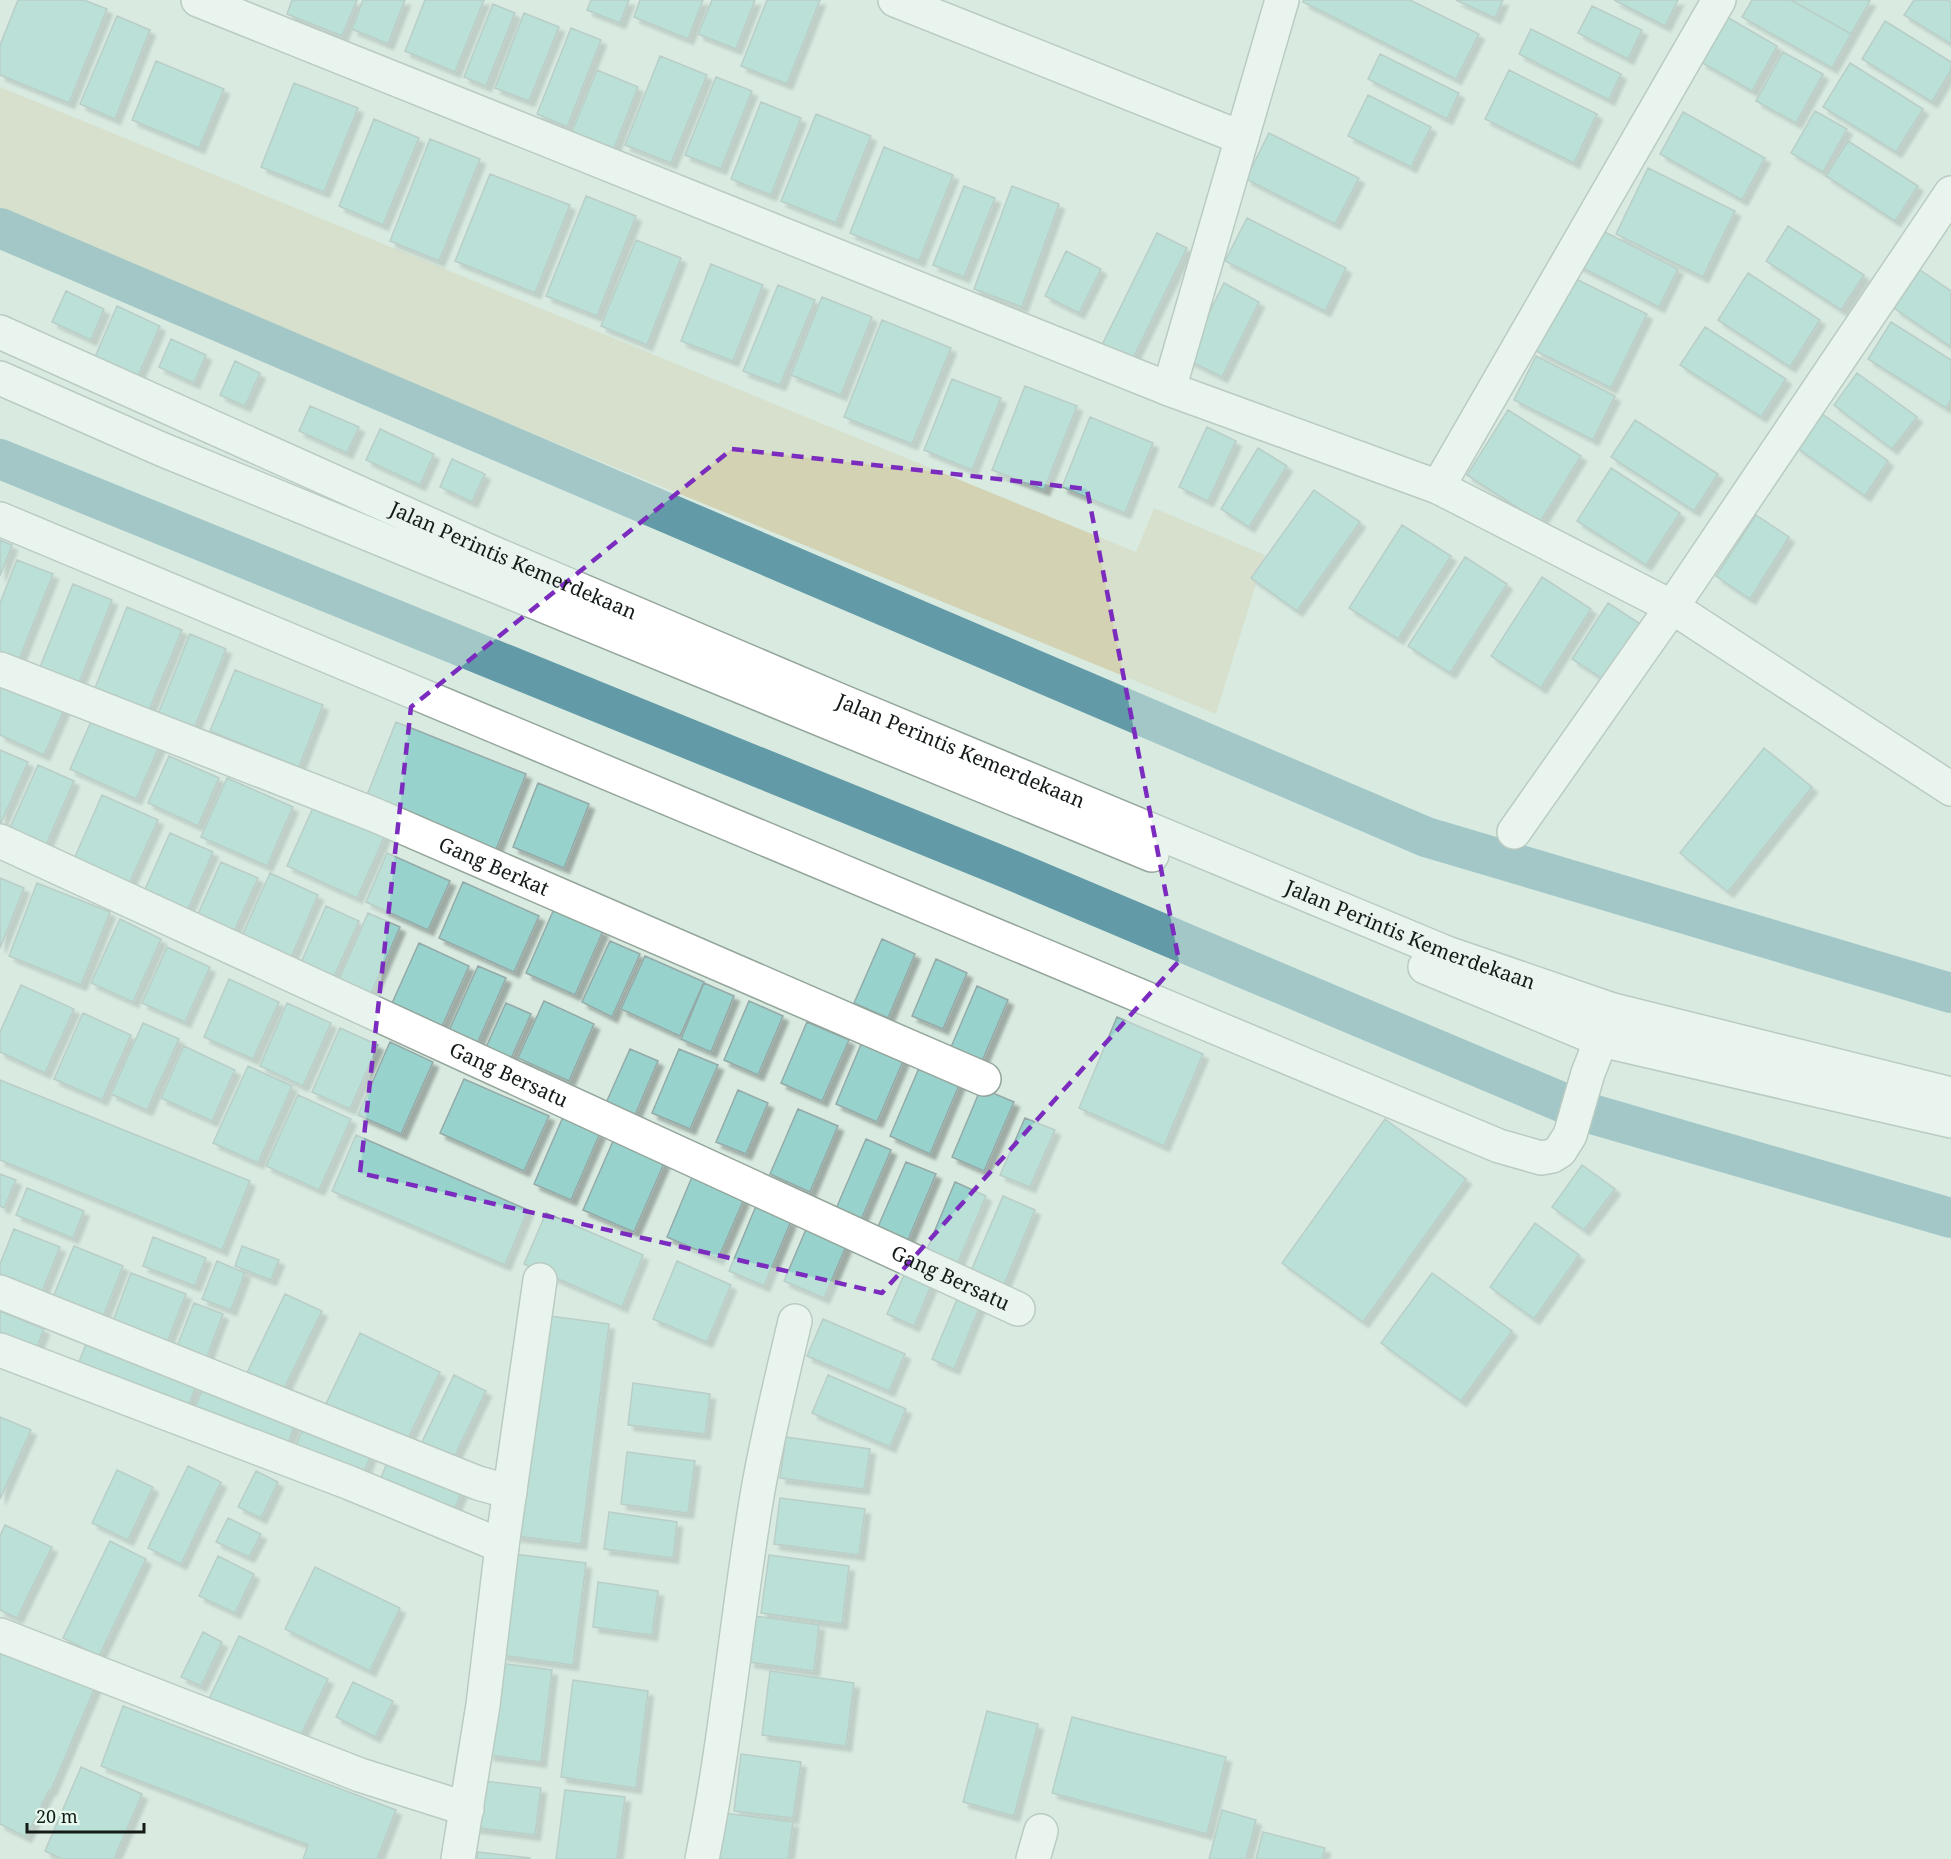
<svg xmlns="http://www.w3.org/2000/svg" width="1951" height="1859" font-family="'Noto Serif',serif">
	<defs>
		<filter id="shadow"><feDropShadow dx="5.5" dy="5.5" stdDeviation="1.5" flood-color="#0004"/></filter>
	</defs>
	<rect width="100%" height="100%" fill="#d9ebe1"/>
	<path fill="#d3d2b3" d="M0,87L1136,552L1154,508L1265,555L1216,714L0,215Z"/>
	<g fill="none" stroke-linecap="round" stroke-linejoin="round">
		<path stroke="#639aa7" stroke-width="40" d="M0,228L1426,837L1951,993
			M0,459L1004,867L1585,1112L1951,1218"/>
	</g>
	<path fill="#97d3cc" stroke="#95aaa8" stroke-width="1.5" filter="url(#shadow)" d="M18,0H84L107,9L69,103L0,75V45Z
		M292,0H357L342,36L287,14Z
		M363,0H405L388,44L352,29Z
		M425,0H484L455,72L405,51Z
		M591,0H629L620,23L587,10Z
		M640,0H703L688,39L634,17Z
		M712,0H755L736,49L698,34Z
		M767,0H820L787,84L741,66Z
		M1304,0H1410L1479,34L1456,79L1303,2Z
		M1456,0H1503L1495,18Z
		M1614,0H1678L1665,26Z
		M1752,0H1791L1851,34L1832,68L1742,17Z
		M1791,0H1868L1870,1L1851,34Z
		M1914,0H1947L1951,2V44L1904,15Z
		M493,4L515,13L486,86L464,77Z
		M1592,6L1642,30L1628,59L1578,33Z
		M524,13L559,27L529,101L495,88Z
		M117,16L150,30L115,119L80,104Z
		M1727,17L1777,46L1752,91L1701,62Z
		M1885,21L1951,62V70L1932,102L1862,59Z
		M571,28L601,40L567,127L537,114Z
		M1531,29L1621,74L1609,100L1519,54Z
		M1783,52L1823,74L1796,123L1756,101Z
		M1380,54L1459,93L1447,119L1368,79Z
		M660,56L707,75L671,163L625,145Z
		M156,61L224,89L199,148L132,120Z
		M1850,63L1923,109L1896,152L1823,107Z
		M597,70L638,87L611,156L569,139Z
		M1509,70L1597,114L1574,163L1485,119Z
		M716,77L752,91L721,169L685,155Z
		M294,83L358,108L324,192L261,167Z
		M1368,95L1431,127L1411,167L1348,136Z
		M761,102L801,118L771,195L731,179Z
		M1815,111L1847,129L1823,172L1791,153Z
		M1683,112L1765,158L1742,200L1660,154Z
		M816,114L871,136L836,223L781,201Z
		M374,119L419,138L383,225L339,206Z
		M1269,133L1359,178L1335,224L1246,179Z
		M430,139L480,159L439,261L390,241Z
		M1848,141L1918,186L1895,221L1826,176Z
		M884,147L953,175L919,261L850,233Z
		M1648,168L1735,211L1703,277L1616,234Z
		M490,174L570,205L535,293L455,261Z
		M964,186L995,198L964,277L933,265Z
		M1012,186L1059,204L1022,307L974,289Z
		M586,196L636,216L597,316L546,296Z
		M1247,218L1346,268L1325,311L1225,261Z
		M1591,225L1678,269L1659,307L1573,263Z
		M1788,226L1864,275L1841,310L1766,261Z
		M1157,233L1187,248L1130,364L1100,349Z
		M636,240L681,258L647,345L601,326Z
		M1066,251L1101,269L1079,313L1045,296Z
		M711,264L763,285L733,361L681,341Z
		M1920,270L1951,291V347L1894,308Z
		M1748,273L1820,320L1790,367L1718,320Z
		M1572,277L1647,314L1611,388L1536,351Z
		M1224,283L1259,302L1222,377L1186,359Z
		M778,285L815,300L780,385L743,371Z
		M66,291L104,309L91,340L52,322Z
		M822,297L872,317L841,395L791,375Z
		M117,306L160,326L138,376L95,357Z
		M882,320L951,348L912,444L844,417Z
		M1891,322L1951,360V400L1946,408L1868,359Z
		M1705,327L1786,379L1761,417L1680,365Z
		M171,339L206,355L194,383L159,367Z
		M1536,356L1615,396L1593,440L1514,400Z
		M235,361L260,373L245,406L220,395Z
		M1857,373L1917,417L1892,449L1834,405Z
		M952,379L1001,398L972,470L924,450Z
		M1025,386L1077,406L1044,490L992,470Z
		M310,406L359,427L347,453L299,431Z
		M1508,410L1581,456L1540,522L1467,475Z
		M1821,413L1888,461L1865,496L1796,447Z
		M1090,417L1153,443L1125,513L1062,487Z
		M1635,420L1718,474L1694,511L1611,457Z
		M1207,427L1236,441L1208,501L1179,487Z
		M380,429L434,454L420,485L366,460Z
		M1258,448L1287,466L1249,527L1221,509Z
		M452,459L485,474L472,502L440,487Z
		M1611,468L1680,513L1646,565L1577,521Z
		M1314,490L1360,522L1297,611L1251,578Z
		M1756,515L1789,537L1750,599L1716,576Z
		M1402,525L1451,556L1398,639L1349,608Z
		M0,540L12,545L0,576Z
		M1465,557L1507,584L1450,673L1408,646Z
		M17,560L53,574L18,662L0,654V603Z
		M1542,577L1591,609L1541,688L1491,656Z
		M73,584L112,600L79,683L40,667Z
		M1608,603L1648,629L1612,685L1572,659Z
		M127,607L182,630L149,710L95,688Z
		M190,634L226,649L194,729L158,714Z
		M235,670L323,705L299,767L210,731Z
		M0,675L66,705L44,755L0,735Z
		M94,715L160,745L136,799L70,769Z
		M396,722L526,774L495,852L365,800Z
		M1764,748L1812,787L1728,892L1680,853Z
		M0,750L28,762L0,825Z
		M169,756L219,778L198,826L148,803Z
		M38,765L74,781L41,856L5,839Z
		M227,778L293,807L267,866L201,837Z
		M538,783L589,804L564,868L513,847Z
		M102,795L158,820L125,893L70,868Z
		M316,801L386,833L357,898L287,866Z
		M170,833L213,852L185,916L142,896Z
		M387,853L450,881L428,930L366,902Z
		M221,862L258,878L231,938L195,921Z
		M270,873L318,895L287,967L238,945Z
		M0,878L24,888L0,948Z
		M463,882L539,916L514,972L439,938Z
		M37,883L110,912L81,985L9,956Z
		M326,906L359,921L329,988L296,974Z
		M554,909L603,931L575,995L526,973Z
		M368,913L400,927L369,998L337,984Z
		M120,919L161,939L133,1002L91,983Z
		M882,939L915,954L888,1018L854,1003Z
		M610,941L640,954L612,1017L582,1002Z
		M419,943L469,966L439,1033L389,1010Z
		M167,947L210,967L185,1022L142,1003Z
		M645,956L704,982L680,1036L621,1009Z
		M936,959L967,973L943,1029L912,1016Z
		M478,966L506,978L476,1046L448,1033Z
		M229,979L279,1002L253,1059L204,1037Z
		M704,983L734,996L711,1052L681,1039Z
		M21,985L74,1009L45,1073L0,1052V1032Z
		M977,986L1008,1000L982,1061L951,1047Z
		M544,1001L594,1024L569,1081L518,1058Z
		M749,1001L783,1016L758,1075L724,1060Z
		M287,1003L331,1023L303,1086L260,1066Z
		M506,1003L531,1014L508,1065L483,1054Z
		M83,1013L131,1035L102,1100L54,1079Z
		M1117,1017L1203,1054L1164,1146L1079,1108Z
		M807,1022L849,1040L822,1101L781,1083Z
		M143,1023L179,1039L147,1110L111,1094Z
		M340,1028L378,1045L350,1109L312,1092Z
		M867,1030L909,1047L877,1122L836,1104Z
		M390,1042L433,1062L401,1134L358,1115Z
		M184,1046L235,1070L212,1121L161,1098Z
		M630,1049L658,1061L635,1115L606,1103Z
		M679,1049L718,1065L690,1129L652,1113Z
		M922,1061L962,1078L930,1154L890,1136Z
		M248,1066L292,1086L258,1163L213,1143Z
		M464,1079L549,1116L524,1171L440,1133Z
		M0,1080L250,1181L222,1250L0,1160Z
		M981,1088L1014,1102L984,1171L952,1157Z
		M738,1090L768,1103L746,1154L716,1142Z
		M298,1095L351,1119L319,1190L266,1166Z
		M798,1109L838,1126L810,1192L770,1174Z
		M563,1117L600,1133L571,1200L534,1184Z
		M1025,1118L1055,1130L1030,1187L1000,1175Z
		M1385,1119L1466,1179L1363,1322L1282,1263Z
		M356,1135L528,1210L505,1265L332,1191Z
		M614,1139L665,1161L634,1232L583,1210Z
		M866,1139L891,1150L860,1222L835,1211Z
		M906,1162L936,1174L907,1242L877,1229Z
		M1582,1165L1615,1189L1584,1230L1552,1207Z
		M0,1174L16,1180L4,1208L0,1206Z
		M692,1177L744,1199L718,1259L667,1237Z
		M955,1182L986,1196L956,1267L925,1254Z
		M27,1188L84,1211L73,1238L16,1215Z
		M1003,1196L1035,1210L1004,1285L971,1271Z
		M756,1206L791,1221L764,1286L729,1271Z
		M546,1213L643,1255L622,1307L524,1264Z
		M810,1220L850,1237L824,1298L784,1281Z
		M1535,1223L1579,1255L1534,1319L1490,1287Z
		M14,1229L60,1247L38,1302L0,1287V1264Z
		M153,1237L206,1258L195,1286L143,1266Z
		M74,1246L123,1266L99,1327L49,1307Z
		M242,1246L279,1260L271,1280L235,1266Z
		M217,1261L245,1273L231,1310L202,1299Z
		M677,1261L731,1285L707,1342L653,1319Z
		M907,1268L934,1279L914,1326L887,1314Z
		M131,1273L186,1294L164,1350L110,1329Z
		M1432,1273L1512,1331L1461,1401L1381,1343Z
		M285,1294L322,1311L279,1399L243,1381Z
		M958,1297L980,1306L954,1369L932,1359Z
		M194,1303L223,1314L204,1365L174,1354Z
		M0,1311L44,1329L34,1355L0,1341Z
		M542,1315L609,1324L581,1544L515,1536Z
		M823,1319L905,1354L889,1391L807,1356Z
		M360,1333L440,1372L402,1451L322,1412Z
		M86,1344L196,1386L185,1415L75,1372Z
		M454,1375L486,1391L453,1460L421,1444Z
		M828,1375L906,1409L890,1447L812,1413Z
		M633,1383L710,1394L705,1434L628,1425Z
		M202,1390L295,1425L284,1453L191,1417Z
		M0,1417L31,1430L0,1499Z
		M303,1428L371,1455L359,1484L291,1457Z
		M786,1437L870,1449L864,1489L780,1478Z
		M627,1452L695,1461L688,1513L621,1504Z
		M390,1455L465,1484L451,1517L377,1488Z
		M188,1466L221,1482L181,1564L148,1548Z
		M117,1470L153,1487L128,1540L92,1523Z
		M256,1471L278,1482L261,1518L238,1507Z
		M780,1498L865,1509L859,1555L774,1544Z
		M609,1512L677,1522L673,1558L604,1549Z
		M228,1518L261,1534L249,1557L216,1542Z
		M5,1525L52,1547L17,1618L0,1610V1536Z
		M110,1541L146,1559L99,1656L63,1638Z
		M514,1554L586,1563L573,1665L501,1655Z
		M769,1555L849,1566L842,1624L761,1613Z
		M218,1556L254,1574L235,1613L199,1596Z
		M315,1567L400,1608L370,1671L285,1629Z
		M598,1582L658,1591L652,1635L593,1627Z
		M755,1616L819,1625L814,1671L749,1662Z
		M203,1632L222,1642L201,1686L181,1677Z
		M239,1636L328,1679L296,1745L208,1701Z
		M0,1642L96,1685L51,1790H49L26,1837L0,1824Z
		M499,1663L552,1670L541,1762L488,1755Z
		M770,1671L854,1683L846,1746L762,1735Z
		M573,1680L648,1691L636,1788L561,1777Z
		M353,1682L393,1701L375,1737L336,1717Z
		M123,1706L396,1810L377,1859H303L308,1845L101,1766Z
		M987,1711L1038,1724L1014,1816L963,1802Z
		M1072,1717L1226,1757L1207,1834L1052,1793Z
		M741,1754L801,1762L793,1818L734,1811Z
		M81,1767L142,1794L114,1859H62L45,1851Z
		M476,1780L541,1788L535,1835L471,1827Z
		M565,1790L625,1797L617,1859H556Z
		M1222,1810L1256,1820L1246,1859H1209Z
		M716,1812L793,1822L788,1859H710Z
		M1263,1832L1325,1848L1322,1859H1256Z
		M478,1852L530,1858V1859H477Z"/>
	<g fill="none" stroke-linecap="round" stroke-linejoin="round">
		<g stroke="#94a59b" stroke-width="36">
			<g id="minor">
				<path d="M198,0L1169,389L1438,487L1672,607L1951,789"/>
				<path d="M895,0L1242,138"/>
				<path d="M1169,389L1282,0"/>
				<path d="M1438,487L1719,0"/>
				<path d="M0,519L1499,1146L1541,1158L1552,1156L1560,1151L1570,1135L1588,1073L1601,1040"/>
				<path id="s1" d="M0,669L375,815L984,1079"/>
				<path d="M1514,832L1672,607L1951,193"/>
				<path id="s2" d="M0,841L1018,1309"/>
				<path d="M0,1292L478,1483L510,1492"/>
				<path d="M0,1350L350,1483L502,1546L483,1705L458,1859"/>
				<path d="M502,1546L540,1280"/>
				<path d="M0,1635L360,1775L467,1809"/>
				<path d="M702,1859C727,1737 737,1612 758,1490C768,1433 782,1377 795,1321"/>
				<path d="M1033,1859L1041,1831"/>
			</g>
		</g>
		<g stroke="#94a59b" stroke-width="36">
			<g id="highway">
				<path id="s3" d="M0,332L491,552L841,701L1447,953L1613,1010L1951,1094"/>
				<path d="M0,378L161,449L1152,855"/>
				<path d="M1425,967L1601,1040L1951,1121"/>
			</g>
		</g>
		<use href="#minor" stroke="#fff" stroke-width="33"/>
		<use href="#highway" stroke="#fff" stroke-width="33"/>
	</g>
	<path d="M0 0H1951V1859H0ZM732,449L1087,489L1179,961L882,1293L360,1173L411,707Z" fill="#d9ebe1" fill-opacity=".55" fill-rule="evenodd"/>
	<path fill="none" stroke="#7b2cbf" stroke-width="4.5" stroke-dasharray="12 8" stroke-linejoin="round" d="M732,449L1087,489L1179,961L882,1293L360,1173L411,707Z"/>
	<g text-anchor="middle" stroke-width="6" stroke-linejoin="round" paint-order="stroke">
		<g font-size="20" fill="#141b17" stroke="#e6f9ee">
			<text dy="7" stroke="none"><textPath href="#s3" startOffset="562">Jalan Perintis Kemerdekaan</textPath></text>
			<text dy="7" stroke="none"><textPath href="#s3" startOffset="1048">Jalan Perintis Kemerdekaan</textPath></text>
			<text dy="7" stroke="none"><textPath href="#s1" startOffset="532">Gang Berkat</textPath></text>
			<text dy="7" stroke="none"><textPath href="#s3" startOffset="1534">Jalan Perintis Kemerdekaan</textPath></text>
			<text dy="7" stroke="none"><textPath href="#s2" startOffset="560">Gang Bersatu</textPath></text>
			<text dy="7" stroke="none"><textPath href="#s2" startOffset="1046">Gang Bersatu</textPath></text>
		</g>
	</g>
	<path d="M27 1823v9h117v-9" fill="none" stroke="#141b17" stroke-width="3"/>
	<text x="36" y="1823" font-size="18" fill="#141b17" stroke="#e6f9ee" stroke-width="4.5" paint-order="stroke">20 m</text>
</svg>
